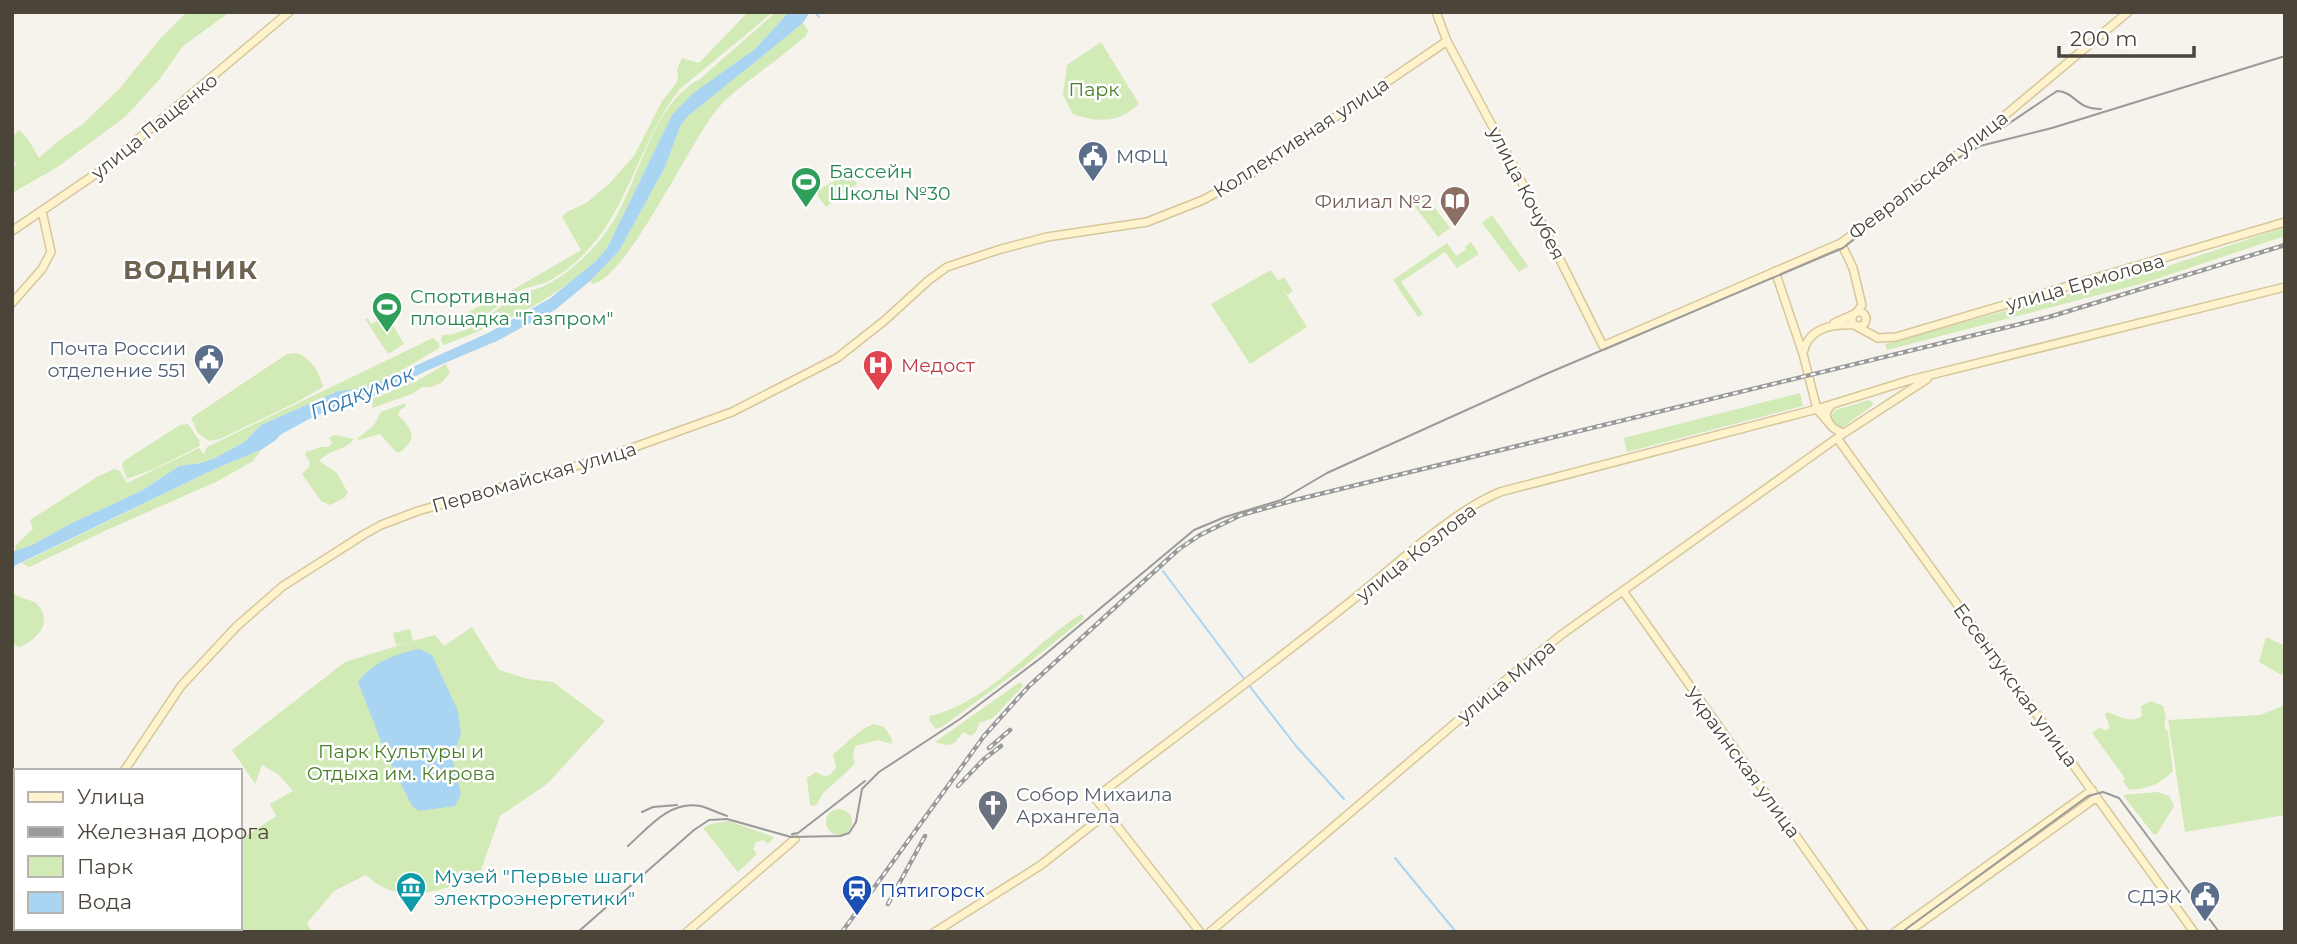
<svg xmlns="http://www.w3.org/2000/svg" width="2297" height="944" font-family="Montserrat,sans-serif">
	<rect width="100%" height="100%" fill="#f6f3ec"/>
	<path fill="#d2eab5" d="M187,12H230L183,46L159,80L125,117L56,168L12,193V168L16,165L12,157V137L19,130L28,139L39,158L58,141L83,124L120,88L159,40Z
		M748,12H773L680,89C638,141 629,213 579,259C570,268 556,278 544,283C533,287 523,287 514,294C496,306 476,326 454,327L450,322L487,302L489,304L581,250L562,217L567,212L586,203L608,185L634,156L662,101L675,85L678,79L677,70L682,58L699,63Z
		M776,12H789L755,49L672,115L607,248C598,261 587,269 575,278C534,311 492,326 444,345L441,341L442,335C467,336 492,312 512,298C523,291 535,291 546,285C569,273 591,253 606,232C640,188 647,107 700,79Z
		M803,23L808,30L806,36C792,47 778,59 764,69C749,81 732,92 719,107C691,139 629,276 593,284L590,281L619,251L665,167L680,127L688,116Z
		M1101,42L1139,104C1119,123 1098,123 1073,114L1063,95L1067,65Z
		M848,173L857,184L826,207L815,192Z
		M1425,195L1450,228L1438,237L1413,204Z
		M1492,215L1528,266L1519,272L1482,223Z
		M2285,227V236L2144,283L1887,350L1885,344L2162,268Z
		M1471,242L1479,254L1457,268L1445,252L1401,282L1423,314L1418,317L1393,280L1447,243L1456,256L1466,250L1465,247Z
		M1271,270L1278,281L1284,277L1293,291L1288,295L1283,289L1307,327L1250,364L1211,304Z
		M387,315L404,344L388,354L365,319L367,318L372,324Z
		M433,338L439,343V348L392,376L366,388L338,391L261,425L243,443L215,458L201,463L179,466L143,490L72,523L32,545L15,551L16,545L33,529L30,520L97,477L114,469L120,471L127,483L199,448L204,454L207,447Z
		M297,353C311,358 320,373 323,387L295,403L220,439L209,441L198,433L191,418L287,354Z
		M446,364L450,373L441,383L431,387H422L412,394L372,408L373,399L420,379Z
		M1800,393L1803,406L1627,452L1624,438Z
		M1869,400L1873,402L1872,406L1843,427H1835L1830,419L1835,410Z
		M403,404H406L405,407L400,410L398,415C413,430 418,438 400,452H396L380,434L359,440L358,438L374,425L381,412Z
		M188,424L199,440L200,446L154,469L127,479L122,466L124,461L180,425Z
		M334,435L354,439C346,450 329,450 319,461L337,473L348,493L344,498L330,505L321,501L302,474L309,467L310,462L305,455L306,452L321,447H329L332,443L329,438Z
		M261,450L253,461L218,481L109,529L29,567L22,563L219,467Z
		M12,593L22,598L35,602C54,620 40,639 19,647L12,643Z
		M1081,614L1084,616L1083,619L1026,665L942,727L936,729L929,721L930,716C991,701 1030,646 1081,614Z
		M472,627L499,670L528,679L553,682L605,721L547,784L500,816L479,876C442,891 399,907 366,875L334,891L307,923L312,932H182L183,928H240V853L243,838L276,816L270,804L293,791L278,774L262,765L255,784L232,750L345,662L409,642L396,645L393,633L410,629L413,641L435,635L444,646Z
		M2266,637L2285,646V677L2259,662Z
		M1020,682L1023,686L993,718L979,723L976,732L971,736L963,732C955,743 952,749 935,742Z
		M2151,701L2163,706L2166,717L2164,726L2168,732L2173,771C2159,785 2149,788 2129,790L2123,781L2125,778L2092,733L2100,727L2105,731L2110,728L2105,714L2107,712C2118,716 2130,724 2142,716L2141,706Z
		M2285,705V815L2185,832L2168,720L2260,715Z
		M873,724L884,727L891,737L892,744L878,740L855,746L853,756L855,763L852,767L823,793L817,804L813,806L810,805L807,778L816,772L824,776L830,775L836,768L833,754C847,744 856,731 873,724Z
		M2158,792L2169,796L2174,806L2157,834L2154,835L2123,795Z
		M826 822a13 13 0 1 1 26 0a13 13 0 1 1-26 0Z
		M729,821L774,837L768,844L763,840L756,842L753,849L757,854L738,872L703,828L711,824Z"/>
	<path fill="#a9d4f2" d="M789,12H810L803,23L781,41L688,116L680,127L665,167L619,251L590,281L555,310L497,341L426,371L381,394L336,407L311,418L280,435L276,440L261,450L219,467L12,567V552L32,545L72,523L143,490L179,466L201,463L215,458L243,443L261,425L338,391L366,388L488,333L549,299L596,261L607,248L672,115L692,94L755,49Z
		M420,649L432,655L458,711L461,734L452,757L461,794L455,806L419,811L412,806L386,754L358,682C373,662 397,653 420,649Z"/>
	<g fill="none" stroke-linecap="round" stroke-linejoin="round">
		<path stroke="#a9d4f2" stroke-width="2" d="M815,12L819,17
			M1163,571L1245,680
			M1248,684L1296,746L1344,799
			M1395,858L1456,932"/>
		<g stroke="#d6c79b" stroke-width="10">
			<path id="secondary" d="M1447,41L1513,165L1603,346L1841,243L1971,144L2128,12
				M12,231L100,171L289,12
				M1841,243L1853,268L1862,305L1857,312
				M1775,271L1803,354L1817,409L1827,421
				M12,303L42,269L51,252L42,211
				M1852 319a7 7 0 1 1 14 0a7 7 0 1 1-14 0Z
				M1834,323L1852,315
				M1856,326L1878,338L1896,337L2285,222
				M1803,353C1808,328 1831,324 1855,325
				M1831,405L1826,413C1827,424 1833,430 1844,433
				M1837,438L2194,932
				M1623,591L1864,932
				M124,771L181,686L237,626L283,586L363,535L381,525L418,511L607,457L732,412L837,358L884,321L929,280L947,267L1001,249L1047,237L1147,222L1203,200L1256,171L1447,41L1436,12
				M29,932L31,928
				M687,932L795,839
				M935,932L1041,865L1107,813
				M1200,932L1095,798C1180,733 1266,669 1350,602C1393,568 1451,512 1500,492L1817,409L1910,380L2285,287
				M1210,932L1501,684L1561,635L1844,433L1927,379
				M1895,932L2092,790
				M1908,932L2097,797"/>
		</g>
		<use href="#secondary" stroke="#fff3cd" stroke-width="7"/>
		<path stroke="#9a9a9a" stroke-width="2" d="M1983,141L2057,91C2076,92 2075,109 2101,109
			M642,812L653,807L677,805
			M792,834L798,833L865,781
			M628,846C648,828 670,800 700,806C709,808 718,813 727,816
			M578,932L694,830L709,820L727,819L791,837L840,836L849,833L856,822L862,789L879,772L960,719L1042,657L1194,530L1225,517L1281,500L1327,473L1546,374L1843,248L1958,158L1980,146L2052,128L2285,56
			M1902,932L2088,796L2103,792L2119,798L2219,932"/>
		<g stroke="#9a9a9a" stroke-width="4.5">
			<path id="rail" d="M989,748L1010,730
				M958,786L984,759L1001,746
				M888,904L925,836
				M842,932L984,736L1029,686L1179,549L1200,535L1241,515L1295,500L2049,317L2285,245"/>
		</g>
		<use href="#rail" stroke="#fff" stroke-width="2" stroke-dasharray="5" stroke-linecap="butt"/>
	</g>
	<defs>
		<g id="civic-pin" transform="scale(1.575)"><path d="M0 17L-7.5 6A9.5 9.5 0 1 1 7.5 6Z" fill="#5c6f8a" stroke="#fff"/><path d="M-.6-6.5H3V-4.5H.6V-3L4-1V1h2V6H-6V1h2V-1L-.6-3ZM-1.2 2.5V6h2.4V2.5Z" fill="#fff"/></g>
		<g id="stadium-pin" transform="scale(1.575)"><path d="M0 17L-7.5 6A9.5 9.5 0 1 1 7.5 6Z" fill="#2e9e5b" stroke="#fff"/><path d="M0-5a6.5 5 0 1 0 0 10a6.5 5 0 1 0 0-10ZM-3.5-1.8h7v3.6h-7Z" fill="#fff"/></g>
		<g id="library-pin" transform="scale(1.575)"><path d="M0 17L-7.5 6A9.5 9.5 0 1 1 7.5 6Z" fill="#8d6e63" stroke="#fff"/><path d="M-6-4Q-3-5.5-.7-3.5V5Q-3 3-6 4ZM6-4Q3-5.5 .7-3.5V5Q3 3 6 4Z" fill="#fff"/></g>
		<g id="hospital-pin" transform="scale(1.575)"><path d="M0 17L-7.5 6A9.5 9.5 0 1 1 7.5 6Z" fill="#e0444e" stroke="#fff"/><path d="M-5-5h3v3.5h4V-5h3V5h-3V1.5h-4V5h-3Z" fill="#fff"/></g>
		<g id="church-pin" transform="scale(1.575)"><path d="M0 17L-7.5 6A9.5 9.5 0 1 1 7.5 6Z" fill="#6b7280" stroke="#fff"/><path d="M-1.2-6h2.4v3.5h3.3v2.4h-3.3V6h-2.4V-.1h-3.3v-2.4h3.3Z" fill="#fff"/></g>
		<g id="museum-pin" transform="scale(1.575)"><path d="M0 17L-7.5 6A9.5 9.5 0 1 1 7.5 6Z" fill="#0f9aa8" stroke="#fff"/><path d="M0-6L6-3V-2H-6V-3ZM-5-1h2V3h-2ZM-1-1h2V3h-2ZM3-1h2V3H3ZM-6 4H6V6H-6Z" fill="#fff"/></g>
		<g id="station-pin" transform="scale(1.575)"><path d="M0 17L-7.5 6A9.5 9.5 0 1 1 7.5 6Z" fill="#1a4fb4" stroke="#fff"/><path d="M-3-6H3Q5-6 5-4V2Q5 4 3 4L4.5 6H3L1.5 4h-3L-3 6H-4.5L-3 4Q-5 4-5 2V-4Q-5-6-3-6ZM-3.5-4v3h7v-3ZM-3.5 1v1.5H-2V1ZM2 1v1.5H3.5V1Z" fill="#fff"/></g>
	</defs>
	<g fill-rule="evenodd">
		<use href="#civic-pin" x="1093" y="156"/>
		<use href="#stadium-pin" x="806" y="182"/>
		<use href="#library-pin" x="1455" y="201"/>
		<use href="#stadium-pin" x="387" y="307"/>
		<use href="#civic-pin" x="209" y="359"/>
		<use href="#hospital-pin" x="878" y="365"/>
		<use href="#church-pin" x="993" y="805"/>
		<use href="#museum-pin" x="411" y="887"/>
		<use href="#station-pin" x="857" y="890"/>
		<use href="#civic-pin" x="2205" y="896"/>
	</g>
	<g text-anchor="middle" stroke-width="5" stroke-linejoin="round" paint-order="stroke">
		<g font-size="19" fill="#4a7f2a" stroke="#fff">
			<text x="1094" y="96">Парк</text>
			<text x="401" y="758">Парк Культуры и<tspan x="401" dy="22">Отдыха им. Кирова</tspan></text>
		</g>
		<g font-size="19" fill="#4b4439" stroke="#fff">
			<text transform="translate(154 126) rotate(-39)" y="7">улица Пащенко</text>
			<text transform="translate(1301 137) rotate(-33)" y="7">Коллективная улица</text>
			<text transform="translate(1928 175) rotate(-38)" y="7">Февральская улица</text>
			<text transform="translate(1527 193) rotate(63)" y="7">улица Кочубея</text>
			<text transform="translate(2085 282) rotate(-16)" y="7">улица Ермолова</text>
			<text transform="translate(534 477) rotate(-16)" y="7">Первомайская улица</text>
			<text transform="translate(1416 552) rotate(-38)" y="7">улица Козлова</text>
			<text transform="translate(1506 681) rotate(-39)" y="7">улица Мира</text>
			<text transform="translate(2016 685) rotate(54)" y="7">Ессентукская улица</text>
			<text transform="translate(1743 762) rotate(54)" y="7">Украинская улица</text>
		</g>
		<g font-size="19" fill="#4e5e75" stroke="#fff" text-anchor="end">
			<text x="1116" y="163" text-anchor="start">МФЦ</text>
			<text x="186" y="355">Почта России<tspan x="186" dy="22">отделение 551</tspan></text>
			<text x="2182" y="903">СДЭК</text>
		</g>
		<g font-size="19" fill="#27864d" stroke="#fff" text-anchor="start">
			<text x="829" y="178">Бассейн<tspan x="829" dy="22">Школы №30</tspan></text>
			<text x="410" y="303">Спортивная<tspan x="410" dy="22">площадка "Газпром"</tspan></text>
		</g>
		<g font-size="19" fill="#785e54" stroke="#fff" text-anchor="end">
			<text x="1432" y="208">Филиал №2</text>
		</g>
		<g font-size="19" fill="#be3a42" stroke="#fff" text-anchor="start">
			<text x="901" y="372">Медост</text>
		</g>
		<g font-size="19" fill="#5b616d" stroke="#fff" text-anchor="start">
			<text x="1016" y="801">Собор Михаила<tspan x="1016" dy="22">Архангела</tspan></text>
		</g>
		<g font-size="19" fill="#0d838f" stroke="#fff" text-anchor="start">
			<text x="434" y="883">Музей "Первые шаги<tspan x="434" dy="22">электроэнергетики"</tspan></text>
		</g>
		<g font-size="19" fill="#164399" stroke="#fff" text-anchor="start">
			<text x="880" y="897">Пятигорск</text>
		</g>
		<g font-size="21" font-style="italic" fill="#2e7ab2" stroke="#fff">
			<text transform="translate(362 393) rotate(-22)" y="7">Подкумок</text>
		</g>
		<g font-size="26" font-weight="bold" letter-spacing="2" fill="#6e6250" stroke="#fff">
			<text x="191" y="279">ВОДНИК</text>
		</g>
	</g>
	<rect width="2297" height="944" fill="none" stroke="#4b4439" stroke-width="28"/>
	<rect x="14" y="769" width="228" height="161" fill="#ffffff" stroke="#b7b4b0" stroke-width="2"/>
	<rect x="28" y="792" width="35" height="10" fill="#fff3cd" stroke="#b7b4b0" stroke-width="2"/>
	<text x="77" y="804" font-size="21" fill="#4b4439">Улица</text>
	<rect x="28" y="827" width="35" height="10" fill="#9a9a9a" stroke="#b7b4b0" stroke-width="2"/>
	<text x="77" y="839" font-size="21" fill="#4b4439">Железная дорога</text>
	<rect x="28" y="856" width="35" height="21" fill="#d2eab5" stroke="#b7b4b0" stroke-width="2"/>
	<text x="77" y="874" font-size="21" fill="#4b4439">Парк</text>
	<rect x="28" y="892" width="35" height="21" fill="#a9d4f2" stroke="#b7b4b0" stroke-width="2"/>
	<text x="77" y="909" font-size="21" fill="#4b4439">Вода</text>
	<path d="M2059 46v10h135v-10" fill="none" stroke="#4b4439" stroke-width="3.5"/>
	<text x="2070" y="46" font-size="21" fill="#4b4439" stroke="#ffffff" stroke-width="5" paint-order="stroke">200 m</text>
</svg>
